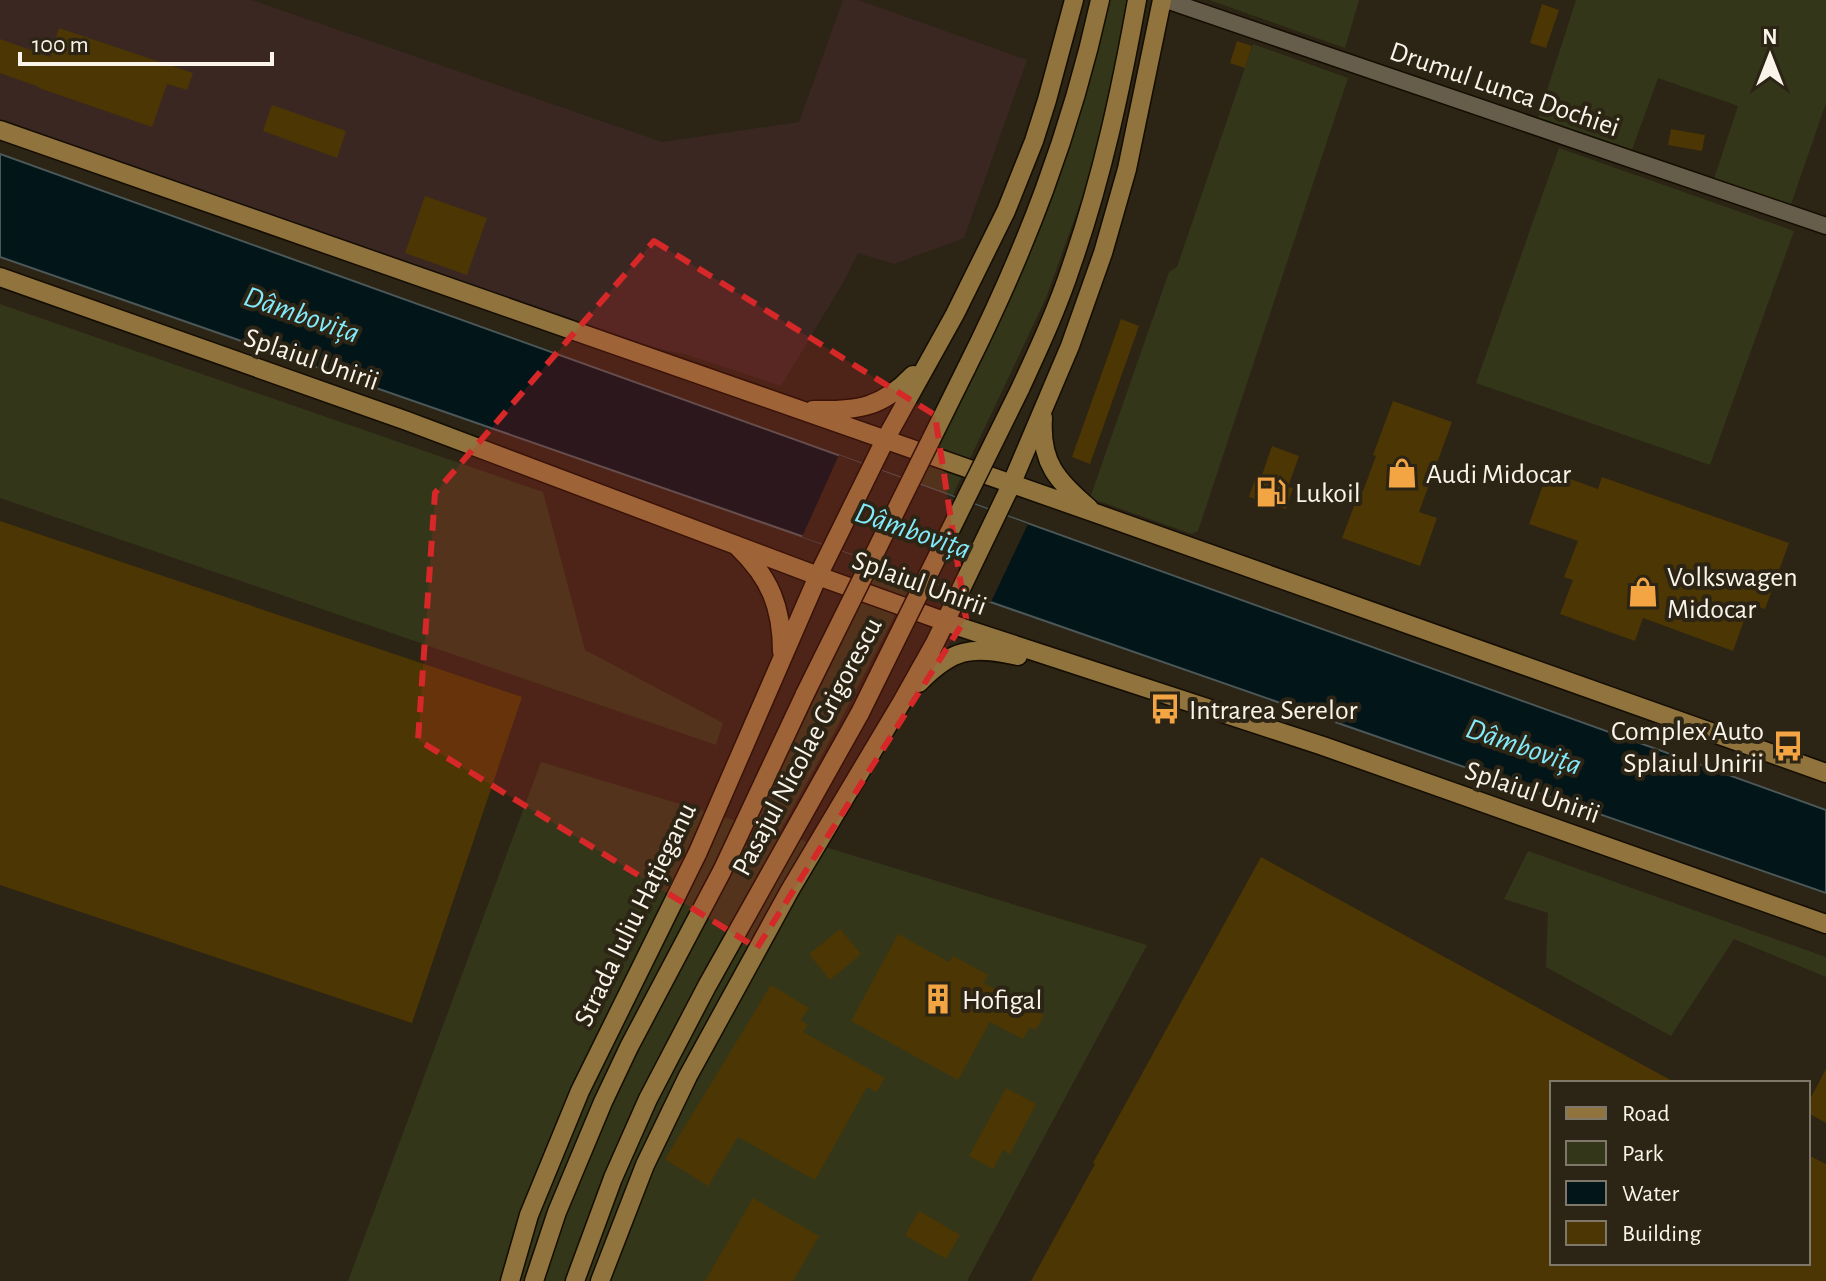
<svg xmlns="http://www.w3.org/2000/svg" width="1826" height="1281" font-family="'Alegreya Sans',sans-serif">
	<rect width="100%" height="100%" fill="#2c2414"/>
	<path fill="#3a2722" d="M0,0H252L662,142L799,122L843,0H858L1027,60L964,238L894,264L858,253L843,283L781,386L685,354L626,342L0,121Z"/>
	<path fill="#34361a" d="M1108,0H1127L1115,71L1087,184L1046,298L908,590L833,735L779,833L1147,945L967,1281H348L541,762L753,826L946,427Z
		M1209,0H1359L1345,48Z
		M1576,0H1826V103L1790,207L1714,179L1738,106L1658,78L1632,150L1538,118Z
		M1253,44L1348,78L1198,531L1192,534L1090,498L1169,272L1177,267Z
		M1559,148L1794,231L1710,465L1476,383Z
		M0,304L543,492L585,650L723,723L716,745L0,498Z
		M1528,851L1826,957V977L1734,939L1671,1036L1546,967L1548,913L1504,899Z"/>
	<path fill="#021519" stroke="#4c5858" stroke-width="2" d="M0,154L1826,810V893L0,257Z"/>
	<path fill="#2c2414" d="M839,455L1028,524L991,602L802,537Z"/>
	<path fill="#4c3603" d="M1542,4L1559,10L1546,48L1530,43Z
		M59,28L193,73L187,90L167,84L152,127L39,88V87L0,73V39L50,57Z
		M1237,41L1252,46L1245,68L1230,63Z
		M272,105L346,131L337,158L263,131Z
		M1671,129L1705,135L1702,151L1668,145Z
		M425,196L487,218L467,275L405,253Z
		M1121,319L1139,326L1090,464L1072,457Z
		M1393,401L1452,422L1419,512L1437,518L1420,566L1342,538L1360,490L1363,491L1376,456L1373,455Z
		M1272,446L1299,456L1288,487L1293,488L1286,509L1249,497L1256,476L1261,478Z
		M1548,471L1598,489L1602,477L1789,543L1765,609L1750,604L1733,651L1643,618L1635,641L1560,614L1573,580L1564,577L1578,541L1529,524Z
		M0,521L522,697L412,1023L0,885Z
		M1261,857L1676,1083H1552V1263H1808V1155L1826,1164V1281H1031L1095,1164L1093,1163Z
		M840,929L861,954L830,980L809,954Z
		M898,934L949,962L953,956L988,975L984,983L1044,1015L1036,1030L1030,1027L1023,1039L990,1022L958,1080L851,1021Z
		M771,985L809,1008L801,1020L808,1025L803,1032L885,1078L876,1092L867,1087L815,1180L738,1137L708,1186L665,1159Z
		M1826,1069V1123L1808,1113V1103Z
		M1006,1088L1036,1104L1010,1154L1003,1150L993,1169L969,1156Z
		M753,1198L819,1236L793,1281H705Z
		M919,1211L960,1235L946,1259L905,1235Z"/>
	<g fill="none" stroke-linecap="round" stroke-linejoin="round">
		<g stroke="#140d01" stroke-width="19">
			<path id="tertiary" d="M1166,0L1826,226"/>
		</g>
		<g stroke="#140d01" stroke-width="21">
			<path id="secondary" d="M0,130L1098,514L1826,773
				M0,277L407,421L818,576L963,628L1323,746L1826,924
				M966,369C1026,249 1071,132 1100,0
				M1020,389C1039,348 1058,307 1072,264C1102,178 1121,89 1137,0
				M813,410C857,411 882,408 913,375
				M1043,418C1040,462 1057,481 1089,508
				M738,547C770,578 782,607 782,652
				M919,683C953,648 971,646 1018,656
				M510,1281L529,1215L580,1091L698,852L818,576L885,440L955,314L1006,211L1034,141L1047,100L1074,0
				M534,1281L557,1212L603,1102L629,1047L722,871L805,694
				M575,1281L613,1178L648,1099L707,986L860,713
				M600,1281L645,1165L688,1076L790,890L903,700L935,643L1011,485L1070,346L1103,253L1127,169L1162,0"/>
		</g>
		<use href="#tertiary" stroke="#665d4b" stroke-width="16"/>
		<use href="#secondary" stroke="#90733d" stroke-width="18"/>
		<g stroke="#140d01" stroke-width="21" stroke-linecap="butt">
			<path id="secondary-bridge" d="M805,694L966,369
				M860,713L1020,389"/>
		</g>
		<use href="#secondary-bridge" stroke="#90733d" stroke-width="18"/>
	</g>
	<path fill="#d62828" fill-opacity="0.2" stroke="#d62828" stroke-width="6" stroke-dasharray="16 10" stroke-linejoin="round" d="M654,241L935,415L966,618L757,948L418,740L435,493Z"/>
	<defs>
		<g id="shop-bare" transform="scale(2.4)"><path d="M-5-2.5h2.3a2.7 3.5 0 0 1 5.4 0H5L5.5 6h-11ZM-1.5-2.5h3a1.5 2.3 0 0 0-3 0Z" fill="#f3a443" stroke="#2c2414" stroke-width="2.5" paint-order="stroke"/></g>
		<g id="fuel-bare" transform="scale(2.4)"><path d="M-5.5-6h7V0h2V4h1.3V-2.5L3-4.5l.8-.8L6-3V5H2.5V1h-1V6h-7ZM-4.2-4.7v3.2H.2V-4.7Z" fill="#f3a443" stroke="#2c2414" stroke-width="2.5" paint-order="stroke"/></g>
		<g id="bus-bare" transform="scale(2.4)"><path d="M-5-6H5V4H4V6H2V4H-2V6H-4V4H-5ZM-3.5-4V0h7V-4ZM-3.5 1.2v1.5H-2V1.2ZM2 1.2v1.5H3.5V1.2Z" fill="#f3a443" stroke="#2c2414" stroke-width="2.5" paint-order="stroke"/></g>
		<g id="building-bare" transform="scale(2.4)"><path d="M-4-6H4V6H1V3H-1V6H-4ZM-2.5-4.3h1.7v1.8h-1.7ZM.8-4.3h1.7v1.8H.8ZM-2.5-1h1.7V.8h-1.7ZM.8-1h1.7V.8H.8Z" fill="#f3a443" stroke="#2c2414" stroke-width="2.5" paint-order="stroke"/></g>
	</defs>
	<g fill-rule="evenodd">
		<use href="#shop-bare" x="1402" y="473"/>
		<use href="#fuel-bare" x="1271" y="492"/>
		<use href="#shop-bare" x="1643" y="592"/>
		<use href="#bus-bare" x="1165" y="709"/>
		<use href="#bus-bare" x="1788" y="746"/>
		<use href="#building-bare" x="938" y="999"/>
	</g>
	<g text-anchor="middle" stroke-width="8" stroke-linejoin="round" paint-order="stroke">
		<g font-size="28" fill="#faf4ea" stroke="#2c2414">
			<text transform="translate(1505 88) rotate(19)" y="10">Drumul Lunca Dochiei</text>
			<text transform="translate(312 358) rotate(19)" y="10">Splaiul Unirii</text>
			<text transform="translate(920 582) rotate(20)" y="10">Splaiul Unirii</text>
			<text transform="translate(806 746) rotate(-62)" y="10">Pasajul Nicolae Grigorescu</text>
			<text transform="translate(1533 791) rotate(19)" y="10">Splaiul Unirii</text>
			<text transform="translate(634 914) rotate(-64)" y="10">Strada Iuliu Hațieganu</text>
		</g>
		<g font-size="28" fill="#faf4ea" stroke="#2c2414" text-anchor="start">
			<text x="1426" y="483">Audi Midocar</text>
			<text x="1295" y="502">Lukoil</text>
			<text x="1667" y="586">Volkswagen<tspan x="1667" dy="32">Midocar</tspan></text>
			<text x="1189" y="719">Intrarea Serelor</text>
			<text x="1764" y="740" text-anchor="end">Complex Auto<tspan x="1764" dy="32">Splaiul Unirii</tspan></text>
			<text x="962" y="1009">Hofigal</text>
		</g>
		<g font-size="30" font-style="italic" fill="#82eafb" stroke="#2c2414">
			<text transform="translate(302 314) rotate(19)" y="10">Dâmbovița</text>
			<text transform="translate(913 530) rotate(19)" y="10">Dâmbovița</text>
			<text transform="translate(1524 746) rotate(19)" y="10">Dâmbovița</text>
		</g>
	</g>
	<rect x="1550" y="1081" width="260" height="184" fill="#2c2414" stroke="#7e776a" stroke-width="2"/>
	<rect x="1566" y="1107" width="40" height="12" fill="#90733d" stroke="#7e776a" stroke-width="2"/>
	<text x="1622" y="1121" font-size="24" fill="#faf4ea">Road</text>
	<rect x="1566" y="1141" width="40" height="24" fill="#34361a" stroke="#7e776a" stroke-width="2"/>
	<text x="1622" y="1161" font-size="24" fill="#faf4ea">Park</text>
	<rect x="1566" y="1181" width="40" height="24" fill="#021519" stroke="#7e776a" stroke-width="2"/>
	<text x="1622" y="1201" font-size="24" fill="#faf4ea">Water</text>
	<rect x="1566" y="1221" width="40" height="24" fill="#4c3603" stroke="#7e776a" stroke-width="2"/>
	<text x="1622" y="1241" font-size="24" fill="#faf4ea">Building</text>
	<g transform="translate(1770 56)" stroke="#2c2414" stroke-width="6" paint-order="stroke">
	<path d="M0-6L14 30L0 20L-14 30Z" fill="#faf4ea"/>
	<text y="-12" font-size="22" font-weight="bold" text-anchor="middle" fill="#faf4ea">N</text>
	</g>
	<path d="M20 52v12h252v-12" fill="none" stroke="#faf4ea" stroke-width="4"/>
	<text x="32" y="52" font-size="24" fill="#faf4ea" stroke="#2c2414" stroke-width="6" paint-order="stroke">100 m</text>
</svg>
